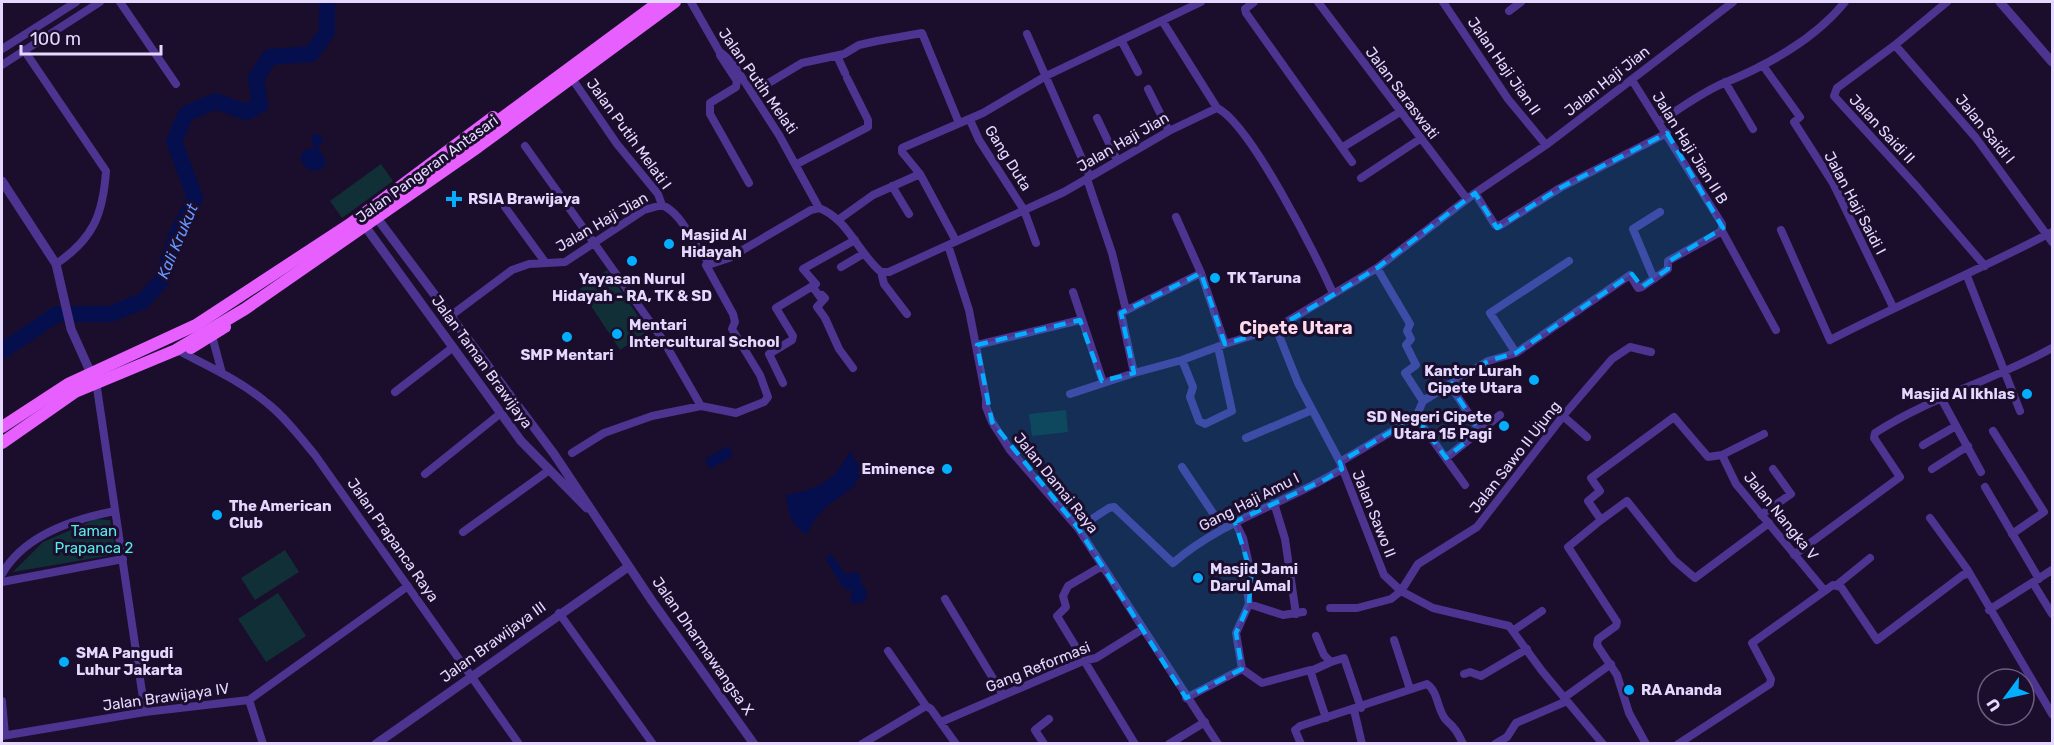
<svg xmlns="http://www.w3.org/2000/svg" width="2054" height="745" font-family="Rubik,sans-serif">
	<rect width="100%" height="100%" fill="#1a0e2c"/>
	<path fill="#102f36" d="M381,164L393,181L342,218L330,201Z
		M607,270L648,331L620,350L580,289Z
		M1066,410L1068,432L1032,436L1029,414Z
		M96,519L110,520L116,549L113,555L13,572L43,542Z
		M285,550L299,572L255,600L241,578Z
		M278,593L306,636L266,662L238,619Z"/>
	<path fill="#050f4e" d="M317,133L324,140L318,146L326,162L322,169L313,171L305,167L300,158L304,151L314,147L311,137Z
		M728,446L733,456L710,469L705,459Z
		M850,451L860,468L856,472L860,476L854,483L856,485L826,507L815,519L807,534C791,527 788,511 786,495C818,490 836,480 850,451Z
		M831,553L845,574L857,572L862,582L861,585L867,590L866,599L858,604L850,602L852,591L843,588L826,559Z"/>
	<g fill="none" stroke-linecap="round" stroke-linejoin="round">
		<path stroke="#050f4e" stroke-width="16" d="M2,351L57,314H110L143,301L161,281L176,237L195,198L174,141L186,114L215,101L246,112L260,105L256,78L270,57L311,54L327,32V2"/>
		<path stroke="#4c3490" stroke-width="8" d="M120,2L176,84
			M691,2L719,51L732,62L779,135L819,208
			M1254,2L1245,9L1246,13L1352,162
			M1318,2L1467,199
			M1443,2L1508,99L1546,145
			M1947,2L1895,45L1837,88L1834,96L1918,188L1985,266
			M1509,11L1521,2
			M1163,22L1217,108
			M1027,34L1090,177
			M1121,40L1138,72
			M1895,45L1976,138L2052,242
			M2,49L76,2
			M24,50L106,171C103,215 93,239 56,264
			M720,55L737,81L736,87L710,103V114L749,183
			M837,56L845,73
			M2,65L100,2
			M1764,67L1800,117L1794,122L1833,183L1893,307
			M573,80L617,144L658,194L662,205
			M1632,80L1722,224V231L1776,330
			M1725,82L1753,129
			M1148,89L1169,131
			M752,93L802,63L844,54L859,45L877,41L922,33L959,123
			M1097,118L1117,160
			M970,120L979,140L1024,210L1036,243
			M1660,121C1680,109 1702,92 1724,83C1766,66 1815,39 1845,2
			M525,146L663,340L701,406
			M1343,147L1400,112
			M797,164L868,127V120L847,78
			M920,174L956,241
			M1361,178L1420,139
			M1087,179L1112,253L1126,310
			M892,186L909,214
			M1475,193L1495,225L1499,226L1560,188L1667,133
			M505,207L545,262
			M1176,217L1201,273L1225,344L1276,328
			M838,220L873,195L920,174L902,152V148L983,113L1046,76L1201,2
			M1781,230L1830,340C1904,302 1979,270 2052,232
			M948,245L969,310L986,398V407L992,422L1010,450L1078,528L1218,744
			M841,267L863,254
			M1377,268L1410,324L1407,331L1411,339L1406,345L1416,365L1405,373L1423,401
			M881,272L884,284L907,314
			M1201,273L1121,313L1134,373L1182,360L1225,344
			M1967,276L2020,411
			M1654,279L1633,229L1660,212
			M812,286L820,297L822,295L825,298L817,307L825,318L839,349L853,368
			M1073,292L1103,382
			M449,317L512,270L529,264L565,262L644,210L662,205C685,215 693,248 711,264L729,258L811,210L819,208C848,219 858,253 881,272H889L1064,192L1169,131L1217,108C1250,123 1316,256 1333,293
			M212,336L222,373
			M977,345L1080,320
			M183,353C212,368 242,382 267,403C285,417 300,437 315,455L519,744
			M1516,353L1490,313L1569,261
			M1182,360L1193,387L1190,397L1199,421L1205,424L1232,411L1218,347
			M783,383L769,354L792,340L793,336L776,308L816,284L803,269L855,240
			M1450,385L1480,431
			M97,388L145,712
			M395,392L452,348
			M1070,394L1134,373
			M1941,398L1981,472
			M1563,416L1587,437
			M1416,417L1465,485
			M1993,431L2044,512L2012,534
			M1246,438L1312,410
			M1923,445L1956,426
			M572,453L604,433L652,416L701,406L736,413L764,402L768,397L760,375L732,329L735,322L733,314L706,265L709,264
			M1722,455L1736,484L1824,590
			M1446,458L1500,415
			M1340,462L1416,417L1423,401L1488,361L1516,353L1630,275L1638,288L1642,287L1668,269V261L1722,231
			M1182,467L1223,528
			M1932,469L1968,446
			M425,474L501,413
			M1985,487L2039,579
			M1274,503L1285,539L1296,614
			M1761,515L1791,494L1773,469
			M1930,518L1967,569L2052,714
			M1601,520L1627,501L1674,560L1695,578L1769,523
			M1235,522L1243,538L1251,573L1247,589L1249,604L1236,633L1242,669L1262,683L1310,670L1326,718
			M1078,528L1109,508L1114,507L1173,563C1223,520 1286,503 1342,469
			M463,532L548,471
			M1794,555L1900,477L1874,438L1875,433C1930,397 1995,380 2052,348
			M1102,566L1068,586L1063,596L1066,607L1057,616L1135,744
			M2,574C24,535 73,519 115,511
			M2,582L123,559
			M2033,583L2052,614
			M1838,584L1870,558
			M945,599L1003,695
			M1249,604L1283,615L1303,612
			M1330,608H1357L1391,599L1401,591L1418,564L1477,527L1563,416L1612,359L1630,347L1651,352
			M1989,610L2052,570
			M559,613L653,744
			M1514,630L1542,611
			M1316,636L1324,655L1331,662L1344,658L1361,708
			M1394,640L1410,689
			M888,651L926,706
			M1311,671L1331,662
			M1464,674L1470,672L1481,676L1527,649
			M1565,697L1611,664
			M1186,698L1242,669
			M249,700L263,744
			M2,701L5,735
			M1354,710L1362,744
			M941,722L1083,661L1096,658L1141,630
			M2,736L145,712L249,700L408,586
			M862,744L926,706L931,709L956,744
			M1044,744L1035,730L1049,719
			M1169,744L1205,722
			M1301,744L1295,730L1300,726L1427,684C1439,692 1437,712 1447,721C1455,728 1458,733 1463,744
			M1495,744L1507,737L1516,723L1567,701
			M1603,744L1542,671L1509,626L1433,608L1401,591L1384,575L1340,462L1298,383L1276,328L1377,268L1475,193L1546,145L1733,2
			M1646,744L1629,713L1617,675L1597,645L1598,639L1616,626L1617,622L1568,547L1601,520L1588,501L1600,491L1591,478L1674,417L1708,457L1722,455L1764,434
			M1678,744L1770,684L1771,679L1752,643L1833,585L1841,587L1877,640L1963,575L1968,574"/>
		<path stroke="#4c3490" stroke-width="9" d="M2000,2L2052,62
			M2,181L56,264L71,329L93,378
			M374,214L554,454L652,601L754,744
			M362,222L521,441L587,508
			M376,744L628,567"/>
		<path stroke="#e75fff" stroke-width="12" d="M191,348L225,327
			M2,427L68,384L196,325L350,224L493,117"/>
		<path stroke="#e75fff" stroke-width="12" d="M442,162L659,2
			M2,443L75,392L176,350L245,309L478,147L675,2"/>
	</g>
	<path fill="#04aeff" fill-opacity="0.2" stroke="#04aeff" stroke-width="4.5" stroke-dasharray="12 8" stroke-linejoin="round" d="M1667,133L1723,228L1668,262V269L1642,287L1632,274L1516,353L1488,361L1450,385L1480,431L1446,458L1416,417L1340,462L1342,469L1326,479L1235,522L1251,573L1249,604L1236,633L1242,669L1186,698L1078,528L992,422L977,345L1080,320L1102,381L1134,373L1121,313L1201,273L1225,344L1276,328L1328,298L1377,268L1475,193L1497,228L1560,188Z"/>
	<g fill="#04aeff" stroke="#1a0e2c" stroke-width="2">
		<path d="M451 190h6v6h6v6h-6v6h-6v-6h-6v-6h6z"/>
		<circle cx="669" cy="244" r="6"/>
		<circle cx="632" cy="261" r="6"/>
		<circle cx="1215" cy="278" r="6"/>
		<circle cx="617" cy="334" r="6"/>
		<circle cx="567" cy="337" r="6"/>
		<circle cx="1534" cy="380" r="6"/>
		<circle cx="2027" cy="394" r="6"/>
		<circle cx="1504" cy="426" r="6"/>
		<circle cx="947" cy="469" r="6"/>
		<circle cx="217" cy="515" r="6"/>
		<circle cx="1198" cy="578" r="6"/>
		<circle cx="64" cy="662" r="6"/>
		<circle cx="1629" cy="690" r="6"/>
	</g>
	<g text-anchor="middle" stroke-width="6" stroke-linejoin="round" paint-order="stroke">
		<g font-size="15" fill="#e5d8ff" stroke="#1a0e2c">
			<text transform="translate(1504 66) rotate(55)" y="5">Jalan Haji Jian II</text>
			<text transform="translate(758 81) rotate(55)" y="5">Jalan Putih Melati</text>
			<text transform="translate(1607 81) rotate(-38)" y="5">Jalan Haji Jian</text>
			<text transform="translate(1402 93) rotate(53)" y="5">Jalan Saraswati</text>
			<text transform="translate(1882 129) rotate(47)" y="5">Jalan Saidi II</text>
			<text transform="translate(1985 129) rotate(51)" y="5">Jalan Saidi I</text>
			<text transform="translate(629 134) rotate(54)" y="5">Jalan Putih Melati I</text>
			<text transform="translate(1123 142) rotate(-30)" y="5">Jalan Haji Jian</text>
			<text transform="translate(1690 148) rotate(58)" y="5">Jalan Haji Jian II B</text>
			<text transform="translate(1008 158) rotate(58)" y="5">Gang Duta</text>
			<text transform="translate(427 169) rotate(-36)" y="5">Jalan Pangeran Antasari</text>
			<text transform="translate(1855 203) rotate(62)" y="5">Jalan Haji Saidi I</text>
			<text transform="translate(602 222) rotate(-30)" y="5">Jalan Haji Jian</text>
			<text transform="translate(482 362) rotate(54)" y="5">Jalan Taman Brawijaya</text>
			<text transform="translate(1515 457) rotate(-52)" y="5">Jalan Sawo II Ujung</text>
			<text transform="translate(1056 483) rotate(51)" y="5">Jalan Damai Raya</text>
			<text transform="translate(1249 502) rotate(-27)" y="5">Gang Haji Amu I</text>
			<text transform="translate(1374 514) rotate(68)" y="5">Jalan Sawo II</text>
			<text transform="translate(1781 516) rotate(51)" y="5">Jalan Nangka V</text>
			<text transform="translate(393 540) rotate(55)" y="5">Jalan Prapanca Raya</text>
			<text transform="translate(493 642) rotate(-36)" y="5">Jalan Brawijaya III</text>
			<text transform="translate(703 646) rotate(55)" y="5">Jalan Dharmawangsa X</text>
			<text transform="translate(1038 667) rotate(-22)" y="5">Gang Reformasi</text>
			<text transform="translate(166 697) rotate(-8)" y="5">Jalan Brawijaya IV</text>
		</g>
		<g font-size="15" font-weight="bold" fill="#e5d8ff" stroke="#1a0e2c" text-anchor="start">
			<text x="468" y="204">RSIA Brawijaya</text>
			<text x="681" y="240">Masjid Al<tspan x="681" dy="17">Hidayah</tspan></text>
			<text x="1227" y="283">TK Taruna</text>
			<text x="632" y="284" text-anchor="middle">Yayasan Nurul<tspan x="632" dy="17">Hidayah - RA, TK &amp; SD</tspan></text>
			<text x="629" y="330">Mentari<tspan x="629" dy="17">Intercultural School</tspan></text>
			<text x="567" y="360" text-anchor="middle">SMP Mentari</text>
			<text x="1522" y="376" text-anchor="end">Kantor Lurah<tspan x="1522" dy="17">Cipete Utara</tspan></text>
			<text x="2015" y="399" text-anchor="end">Masjid Al Ikhlas</text>
			<text x="1492" y="422" text-anchor="end">SD Negeri Cipete<tspan x="1492" dy="17">Utara 15 Pagi</tspan></text>
			<text x="935" y="474" text-anchor="end">Eminence</text>
			<text x="229" y="511">The American<tspan x="229" dy="17">Club</tspan></text>
			<text x="1210" y="574">Masjid Jami<tspan x="1210" dy="17">Darul Amal</tspan></text>
			<text x="76" y="658">SMA Pangudi<tspan x="76" dy="17">Luhur Jakarta</tspan></text>
			<text x="1641" y="695">RA Ananda</text>
		</g>
		<g font-size="15" fill="#56ede9" stroke="#1a0e2c">
			<text x="94" y="536">Taman<tspan x="94" dy="17">Prapanca 2</tspan></text>
		</g>
		<g font-size="16" font-style="italic" fill="#6696ff" stroke="#1a0e2c">
			<text transform="translate(177 241) rotate(-67)" y="6">Kali Krukut</text>
		</g>
		<g font-size="18" font-weight="bold" fill="#ffdaea" stroke="#1a0e2c">
			<text x="1296" y="334">Cipete Utara</text>
		</g>
	</g>
	<rect width="2054" height="745" fill="none" stroke="#e5d8ff" stroke-width="6"/>
	<g transform="translate(2006 697) rotate(237)"><circle r="28" fill="#1a0e2c" stroke="#6b5f80" stroke-width="1.5"/>
	<path d="M0-4.5L10 22L0 15L-10 22Z" fill="#04aeff"/>
	<text y="-9" font-size="16" font-weight="bold" text-anchor="middle" fill="#e5d8ff">U</text>
	</g>
	<path d="M21 45v9h140v-9" fill="none" stroke="#e5d8ff" stroke-width="3"/>
	<text x="30" y="45" font-size="18" fill="#e5d8ff" stroke="#1a0e2c" stroke-width="4.5" paint-order="stroke">100 m</text>
</svg>
